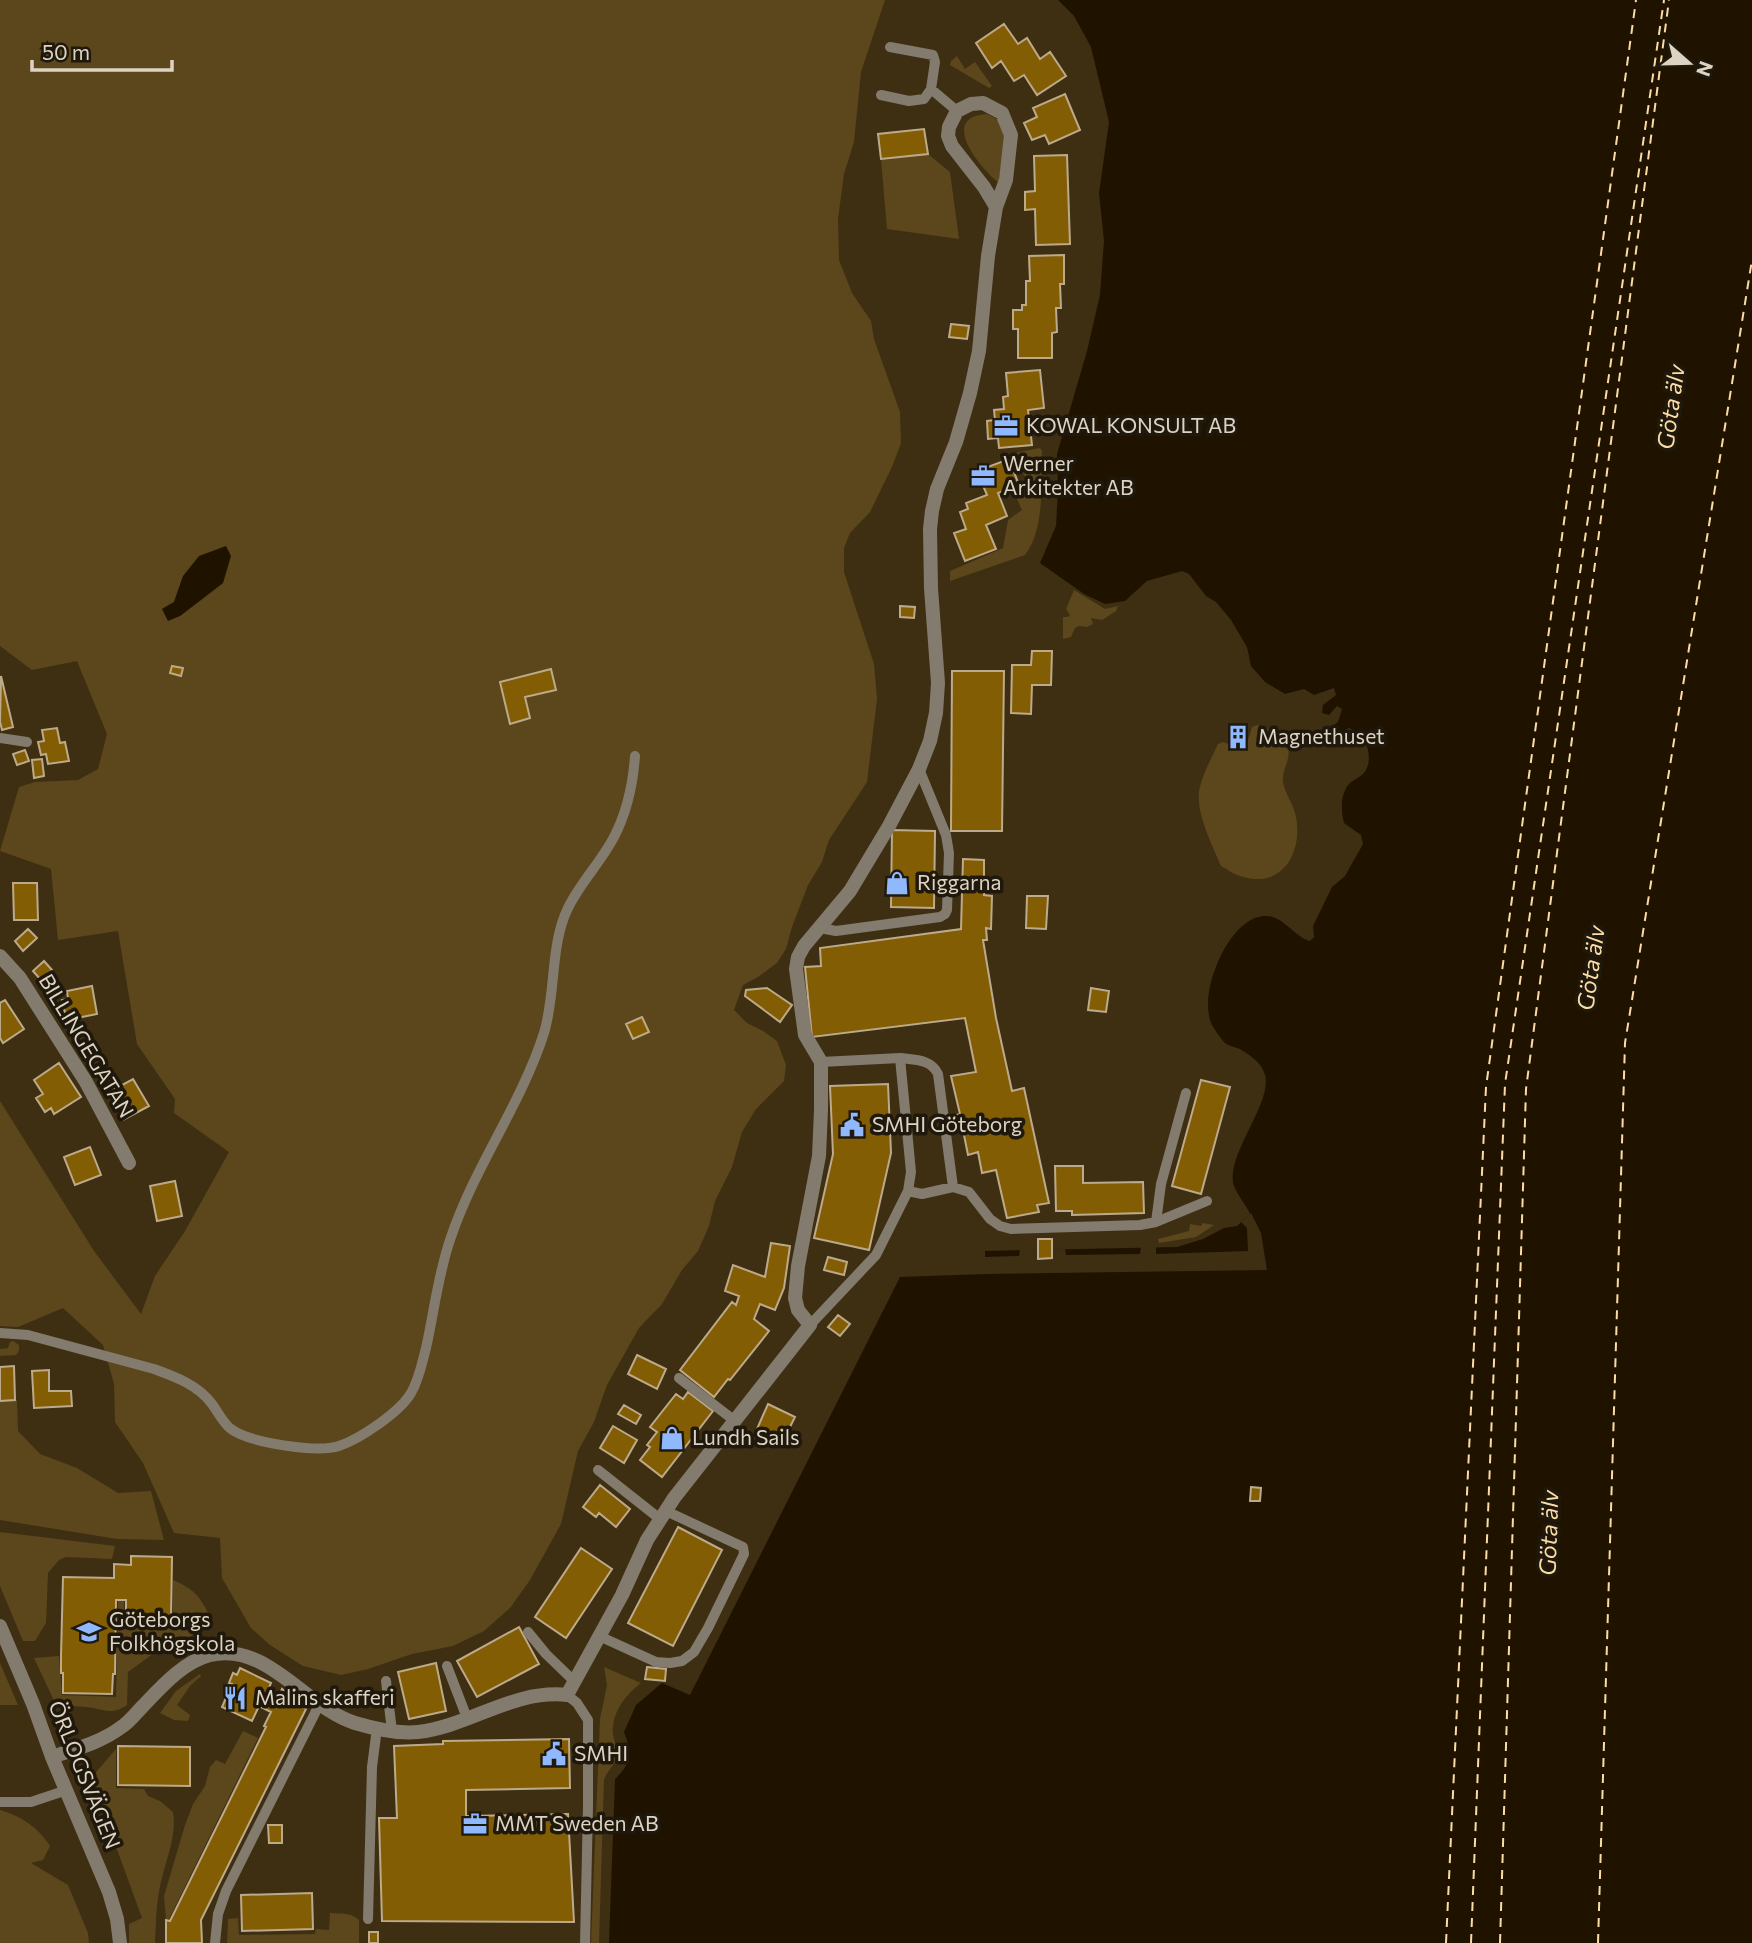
<svg xmlns="http://www.w3.org/2000/svg" width="1752" height="1943" font-family="Commissioner,sans-serif">
	<rect width="100%" height="100%" fill="#3e2f12"/>
	<path fill="#5c461b" fill-rule="evenodd" d="M0,0H885L861,72L854,142L844,174L838,219L839,260L852,293L871,321L874,339L900,412L901,443L892,467L870,512L850,533L844,548V572L874,664L877,699L867,782L829,840L822,862L808,885L792,927L786,949L777,963L758,977L743,985L734,1010L747,1023L763,1031L777,1041L786,1065L784,1081L756,1109L742,1132L732,1167L715,1201L709,1226L698,1251L682,1270L662,1304L639,1328L607,1385L594,1422L578,1451L561,1524L530,1580L510,1608L484,1631L453,1646L412,1654L368,1669L341,1675L303,1666L270,1645L251,1628L222,1578L220,1538L174,1533L143,1463L115,1422L114,1384L103,1345L63,1308L18,1327L0,1326V1101L94,1251L141,1314L155,1276L185,1231L229,1152L174,1113L175,1099L137,1044L118,931L58,940L51,869L0,851L19,787L35,782L78,780L98,769L107,734L77,661L32,670L0,646ZM183,576L223,583L180,616L162,609L174,602Z
		M957,56L965,69L975,62L992,86L989,88L950,65L951,61Z
		M987,114C992,117 998,118 1001,124C1008,137 1001,165 999,181L998,182C980,168 938,117 987,114Z
		M928,154L950,172L959,239L887,229L881,159Z
		M1040,448L1042,451C1041,483 1045,529 1025,555L950,581V571L1003,548L1008,520L1022,510L1013,491L1027,482L1015,453Z
		M1074,590L1105,609L1118,606L1116,611L1102,620L1091,618L1093,624L1087,627L1079,626L1075,628L1071,637L1063,639V617H1068L1070,615L1066,609Z
		M1257,725C1267,729 1279,732 1285,741C1295,756 1281,768 1283,782C1285,794 1294,805 1296,817C1303,854 1281,890 1240,876C1233,874 1227,869 1221,866C1212,845 1196,813 1199,791C1202,775 1211,759 1218,744L1223,742L1245,750L1252,727Z
		M1203,1223L1214,1225L1196,1237L1159,1243L1158,1239L1189,1231L1190,1224L1201,1226Z
		M13,1341L19,1345V1351L16,1355L0,1356V1349L8,1348L10,1342Z
		M17,1400L18,1431L40,1454L77,1468L118,1493L151,1491L164,1540L117,1539L0,1520V1401Z
		M0,1532L115,1546L112,1559L66,1557L59,1560L48,1573L46,1623L35,1641H23L0,1586Z
		M173,1580C194,1589 200,1596 210,1617L206,1626L184,1641L175,1638L128,1672L127,1705C111,1716 104,1709 87,1707C76,1706 67,1707 56,1705L34,1658L59,1656L62,1695L116,1697L118,1601H124V1619L173,1621Z
		M0,1663L18,1705H0Z
		M604,1667L641,1683C625,1695 611,1714 613,1734C614,1741 617,1748 616,1756C616,1764 607,1771 604,1780L599,1943H591L600,1719L607,1685Z
		M200,1674L201,1676L190,1686L177,1705L190,1715L188,1721L174,1720L160,1713L176,1691Z
		M243,1731L258,1738L169,1919H166L164,1896L185,1825L193,1804L205,1786L210,1767L216,1760L225,1764Z
		M116,1749V1788L144,1789L148,1796L160,1801L173,1812C177,1836 166,1859 161,1882C156,1902 156,1923 155,1943H129V1924L142,1918L91,1778Z
		M0,1810C21,1816 38,1827 50,1846L43,1860L31,1863L68,1885L88,1933L89,1943H0Z
		M330,1913C341,1914 351,1912 359,1920V1943H227L228,1919L238,1918L239,1935L315,1934L316,1929L329,1930Z"/>
	<path fill="#1f1300" d="M1058,0H1752V1943H609L615,1779C632,1763 632,1753 624,1732L636,1705L662,1683L690,1695L900,1277L985,1274V1251L1177,1247L1203,1239L1224,1228L1237,1226L1250,1214C1246,1205 1238,1196 1234,1186C1224,1157 1273,1103 1265,1075C1262,1063 1250,1055 1240,1049C1235,1047 1229,1046 1225,1043C1221,1039 1215,1030 1212,1025C1197,995 1228,918 1264,916C1282,914 1294,937 1310,941L1314,937L1313,926L1332,887L1345,876L1363,844L1361,835L1344,823C1341,811 1340,795 1349,784C1354,779 1362,777 1366,770C1372,759 1368,741 1359,733C1358,731 1351,729 1349,728L1339,733L1329,729L1338,722L1342,709L1337,706L1329,715L1322,713L1323,705L1336,695L1334,688L1314,695L1304,689L1285,694L1265,682L1251,666L1247,647L1231,620L1216,602L1206,596L1189,574L1182,571L1147,581L1125,601L1105,604L1084,594L1040,563L1056,526L1058,490L1057,454L1087,351L1100,295L1104,241L1099,193L1109,122L1091,47L1074,16Z
		M226,546L231,556L223,583L180,616L168,621L162,609L174,602L183,576L199,556Z"/>
	<path fill="#3e2f12" d="M1251,1213L1261,1233L1267,1270L985,1274V1257L1019,1256L1020,1250L1065,1249L1066,1255L1140,1254L1141,1247H1156V1254L1248,1251L1247,1228L1241,1222Z"/>
	<g fill="none" stroke-linecap="round" stroke-linejoin="round">
		<path stroke="#fcdca4" stroke-width="2" stroke-dasharray="9 7" stroke-linecap="butt" d="M1446,1943L1486,1087L1636,0
			M1471,1943L1505,1084L1664,0
			M1500,1943L1526,1089L1669,0
			M1598,1943L1625,1043L1752,260"/>
	</g>
	<path fill="#825d03" stroke="#bdaa8b" stroke-width="2" d="M1004,24L1018,44L1027,38L1040,59L1050,52L1066,76L1037,95L1024,75L1014,81L1001,61L992,68L976,43Z
		M1065,94L1080,130L1049,144L1045,135L1032,140L1024,123L1037,117L1033,108Z
		M924,129L928,154L881,159L878,134Z
		M1067,155L1070,244L1036,245L1035,209L1025,210V192L1035,191L1034,156Z
		M1064,255V284H1060L1061,308H1056L1057,332L1052,333V358H1018V329H1013V310H1022V305H1026V281H1030L1029,256Z
		M951,324L969,326L967,339L949,337Z
		M1040,370L1044,408L1028,410L1032,445L999,448L998,438L988,439L987,421L995,420L994,410L1004,409L1003,397L1008,396L1006,373Z
		M1009,459L1019,485L998,493L1007,516L986,525L996,549L965,561L954,533L966,529L960,512L968,509L966,503L987,495L977,471Z
		M900,606L915,607L914,618L900,617Z
		M1032,651H1052L1051,685H1032L1031,714L1011,713L1012,665H1031Z
		M172,666L183,668L181,676L170,673Z
		M551,669L556,690L525,697L530,718L510,724L500,682Z
		M952,671H1004L1002,831H951Z
		M1,676L13,727L2,730L0,722Z
		M57,728L60,743L65,742L69,761L48,764L46,754L41,755L38,742L44,741L42,730Z
		M1234,729L1246,732L1242,745L1230,741Z
		M25,750L29,761L17,765L13,754Z
		M42,759L44,776L34,778L32,760Z
		M892,830L935,831L934,908L891,907Z
		M963,859L984,860V895L992,896L991,929L986,928L987,940H983L996,1018L1012,1091L1024,1088L1049,1203L1037,1205L1039,1212L1007,1218L996,1170L982,1173L978,1152L968,1155L963,1130L953,1131L950,1117L960,1114L951,1076L976,1072L965,1018L812,1037L805,967L821,966L820,948L961,929Z
		M13,883H37L38,920H14Z
		M1027,896H1048L1046,929L1026,928Z
		M28,929L37,938L23,951L15,941Z
		M44,961L52,970L41,980L33,971Z
		M92,986L97,1014L72,1019L71,1012L65,1013L62,1000L68,999L67,991Z
		M767,988L792,1005L780,1022L745,996L746,990Z
		M1091,988L1109,991L1106,1012L1088,1010Z
		M5,1000L24,1029L3,1043L0,1038V1003Z
		M642,1017L649,1032L633,1039L626,1024Z
		M59,1063L81,1097L54,1114L51,1108L45,1112L36,1098L43,1094L34,1080Z
		M133,1079L149,1106L123,1120L115,1104L119,1102L113,1090Z
		M1201,1080L1230,1087L1201,1194L1172,1186Z
		M888,1084L891,1153L869,1250L814,1238L833,1154L830,1086Z
		M90,1147L101,1175L75,1185L64,1157Z
		M1055,1166H1083V1183L1143,1182L1144,1213L1072,1215V1211H1056Z
		M175,1181L182,1216L157,1221L150,1186Z
		M1038,1239H1052V1258L1038,1259Z
		M771,1243L790,1246L784,1288L775,1310L760,1304L754,1319L769,1331L730,1380L728,1379L714,1397L680,1370L732,1302L736,1305L739,1296L725,1291L733,1265L765,1277Z
		M828,1257L847,1262L844,1275L824,1270Z
		M838,1315L850,1324L840,1336L828,1327Z
		M637,1355L666,1369L657,1389L628,1374Z
		M14,1366L15,1400L0,1401V1367Z
		M49,1370V1391H71L72,1406L34,1408L32,1371Z
		M688,1392L713,1411L662,1477L640,1460L650,1447L647,1445L657,1432L650,1427L676,1394L683,1399Z
		M768,1404L795,1417L783,1441L757,1429Z
		M624,1405L641,1415L636,1424L618,1414Z
		M613,1426L637,1440L624,1463L600,1448Z
		M600,1485L630,1509L616,1527L599,1513L596,1517L583,1507Z
		M1251,1487L1261,1488L1260,1501H1250Z
		M678,1527L722,1550L673,1646L628,1623Z
		M581,1548L612,1569L566,1638L535,1617Z
		M131,1556L172,1557L171,1619L126,1618V1600H116L115,1674H113L112,1694L63,1693V1673H61V1656L63,1577L114,1578V1564L131,1565Z
		M519,1627L539,1664L477,1697L457,1661Z
		M436,1663L446,1711L409,1719L398,1672Z
		M647,1667L666,1669L665,1681L645,1679Z
		M240,1668L271,1683L268,1690L279,1696L282,1689L306,1709L201,1920L202,1943H166V1920L170,1921L266,1727L264,1726L271,1712L259,1706L252,1721L222,1707L232,1684L229,1683L233,1673L237,1675Z
		M569,1739L570,1788L466,1790V1816L568,1814L574,1922L382,1921L379,1818H397L394,1746L443,1744V1741Z
		M118,1746L190,1747V1786L118,1785Z
		M268,1825H282V1843H269Z
		M312,1893L313,1929L242,1931L241,1895Z
		M369,1932H378V1943H369Z"/>
	<g fill="none" stroke-linecap="round" stroke-linejoin="round">
		<path stroke="#827b6e" stroke-width="10" d="M890,47L933,55L935,62L931,89L957,111
			M881,95L909,101L924,99L931,89
			M0,738L27,742
			M820,928L836,931L940,917L945,914L947,910L949,853L946,835L919,769
			M900,1058C915,1060 931,1059 938,1074L953,1187
			M908,1191L922,1194L953,1187L969,1192L990,1219L1000,1226L1011,1229L1140,1225L1156,1222L1207,1201
			M1156,1222L1161,1184L1186,1093
			M810,1325L876,1255L908,1191L911,1172L900,1058L821,1062
			M0,1333L28,1335L154,1369C176,1377 198,1385 212,1404C218,1412 223,1423 231,1429C250,1443 317,1453 339,1446C360,1439 400,1412 411,1393C419,1380 422,1363 426,1348C434,1312 438,1275 450,1240C474,1167 521,1105 544,1033C556,994 550,944 568,908C580,883 601,862 614,837C627,812 633,784 635,756
			M679,1378L735,1421
			M598,1470L660,1519
			M528,1632L546,1654L575,1682
			M599,1636L656,1662L670,1663L682,1661L694,1652L708,1628L744,1554L743,1547L666,1511
			M447,1666L467,1718
			M386,1681L392,1731
			M567,1695L577,1703L588,1720V1806L585,1943
			M0,1802H31L67,1790
			M368,1919L372,1767L377,1728
			M215,1943L218,1914L226,1891L319,1705"/>
		<path stroke="#827b6e" stroke-width="14" d="M0,956L20,978L86,1082L129,1163
			M0,1626L33,1704L52,1757L109,1892L117,1919L120,1943
			M52,1757C74,1749 100,1743 120,1728C129,1723 136,1713 143,1706C162,1686 183,1662 210,1655C267,1641 306,1708 355,1723C375,1729 398,1734 418,1732C470,1726 514,1689 567,1695L622,1595L647,1540L674,1498L810,1325L798,1310L795,1298L798,1266L819,1156L821,1110V1062L805,1035L796,969L798,957L804,946L850,891L889,826L919,769L930,741L936,713L938,683L931,588L930,529L932,511L937,489L956,442L970,393L979,351L988,256L996,207L1006,180L1011,135L1002,113L983,103L971,104L957,111L949,127L948,136L952,146L984,187L996,207"/>
	</g>
	<defs>
		<g id="office-bare" transform="scale(1.89)"><path d="M-6-3h4V-5.5h4V-3h4V5H-6ZM-1-4.5V-3h2v-1.5ZM-6 0V1H6V0Z" fill="#90b8fd" stroke="#1f180c" stroke-width="2.5" paint-order="stroke"/></g>
		<g id="building-bare" transform="scale(1.89)"><path d="M-4-6H4V6H1V3H-1V6H-4ZM-2.5-4.3h1.7v1.8h-1.7ZM.8-4.3h1.7v1.8H.8ZM-2.5-1h1.7V.8h-1.7ZM.8-1h1.7V.8H.8Z" fill="#90b8fd" stroke="#1f180c" stroke-width="2.5" paint-order="stroke"/></g>
		<g id="shop-bare" transform="scale(1.89)"><path d="M-5-2.5h2.3a2.7 3.5 0 0 1 5.4 0H5L5.5 6h-11ZM-1.5-2.5h3a1.5 2.3 0 0 0-3 0Z" fill="#90b8fd" stroke="#1f180c" stroke-width="2.5" paint-order="stroke"/></g>
		<g id="civic-bare" transform="scale(1.89)"><path d="M-.6-6.5H3V-4.5H.6V-3L4-1V1h2V6H-6V1h2V-1L-.6-3ZM-1.2 2.5V6h2.4V2.5Z" fill="#90b8fd" stroke="#1f180c" stroke-width="2.5" paint-order="stroke"/></g>
		<g id="university-bare" transform="scale(1.89)"><path d="M0-5L7-2L0 1L-7-2ZM-4 1L0 2.5L4 1V4Q0 6-4 4Z" fill="#90b8fd" stroke="#1f180c" stroke-width="2.5" paint-order="stroke"/></g>
		<g id="restaurant-bare" transform="scale(1.89)"><path d="M-5-6h1v4h1v-4h1v4h1v-4h1v5L-1.5 .5V6h-2V.5L-5-1ZM5-6V6H3V1.5H1.5Q1.5-4 5-6Z" fill="#90b8fd" stroke="#1f180c" stroke-width="2.5" paint-order="stroke"/></g>
	</defs>
	<g fill-rule="evenodd">
		<use href="#office-bare" x="1006" y="426"/>
		<use href="#office-bare" x="983" y="476"/>
		<use href="#building-bare" x="1238" y="737"/>
		<use href="#shop-bare" x="897" y="883"/>
		<use href="#civic-bare" x="852" y="1125"/>
		<use href="#shop-bare" x="672" y="1438"/>
		<use href="#university-bare" x="89" y="1632"/>
		<use href="#restaurant-bare" x="235" y="1698"/>
		<use href="#civic-bare" x="554" y="1754"/>
		<use href="#office-bare" x="475" y="1824"/>
	</g>
	<g text-anchor="middle" stroke-width="7" stroke-linejoin="round" paint-order="stroke">
		<g font-size="21" fill="#ddd3c3" stroke="#1f180c" text-anchor="start">
			<text x="1026" y="433">KOWAL KONSULT AB</text>
			<text x="1003" y="471">Werner<tspan x="1003" dy="24">Arkitekter AB</tspan></text>
			<text x="1258" y="744">Magnethuset</text>
			<text x="917" y="890">Riggarna</text>
			<text x="872" y="1132">SMHI Göteborg</text>
			<text x="692" y="1445">Lundh Sails</text>
			<text x="109" y="1627">Göteborgs<tspan x="109" dy="24">Folkhögskola</tspan></text>
			<text x="255" y="1705">Malins skafferi</text>
			<text x="574" y="1761">SMHI</text>
			<text x="495" y="1831">MMT Sweden AB</text>
		</g>
		<g font-size="21" fill="#ddd3c3" stroke="#1f180c">
			<text transform="translate(86 1046) rotate(59)" y="7">BILLINGEGATAN</text>
			<text transform="translate(84 1775) rotate(68)" y="7">ÖRLOGSVÄGEN</text>
		</g>
		<g font-size="23" font-style="italic" fill="#fcdca4" stroke="#1f180c">
			<text transform="translate(1671 407) rotate(-82)" y="8">Göta älv</text>
			<text transform="translate(1591 968) rotate(-82)" y="8">Göta älv</text>
			<text transform="translate(1549 1533) rotate(-88)" y="8">Göta älv</text>
		</g>
	</g>
	<g transform="translate(1689 63) rotate(110)" stroke="#1f180c" stroke-width="5" paint-order="stroke">
	<path d="M0-5L12 26L0 18L-12 26Z" fill="#ddd3c3"/>
	<text y="-10" font-size="19" font-weight="bold" text-anchor="middle" fill="#ddd3c3">N</text>
	</g>
	<path d="M32 60v10h140v-10" fill="none" stroke="#ddd3c3" stroke-width="3.5"/>
	<text x="42" y="60" font-size="21" fill="#ddd3c3" stroke="#1f180c" stroke-width="5" paint-order="stroke">50 m</text>
</svg>
